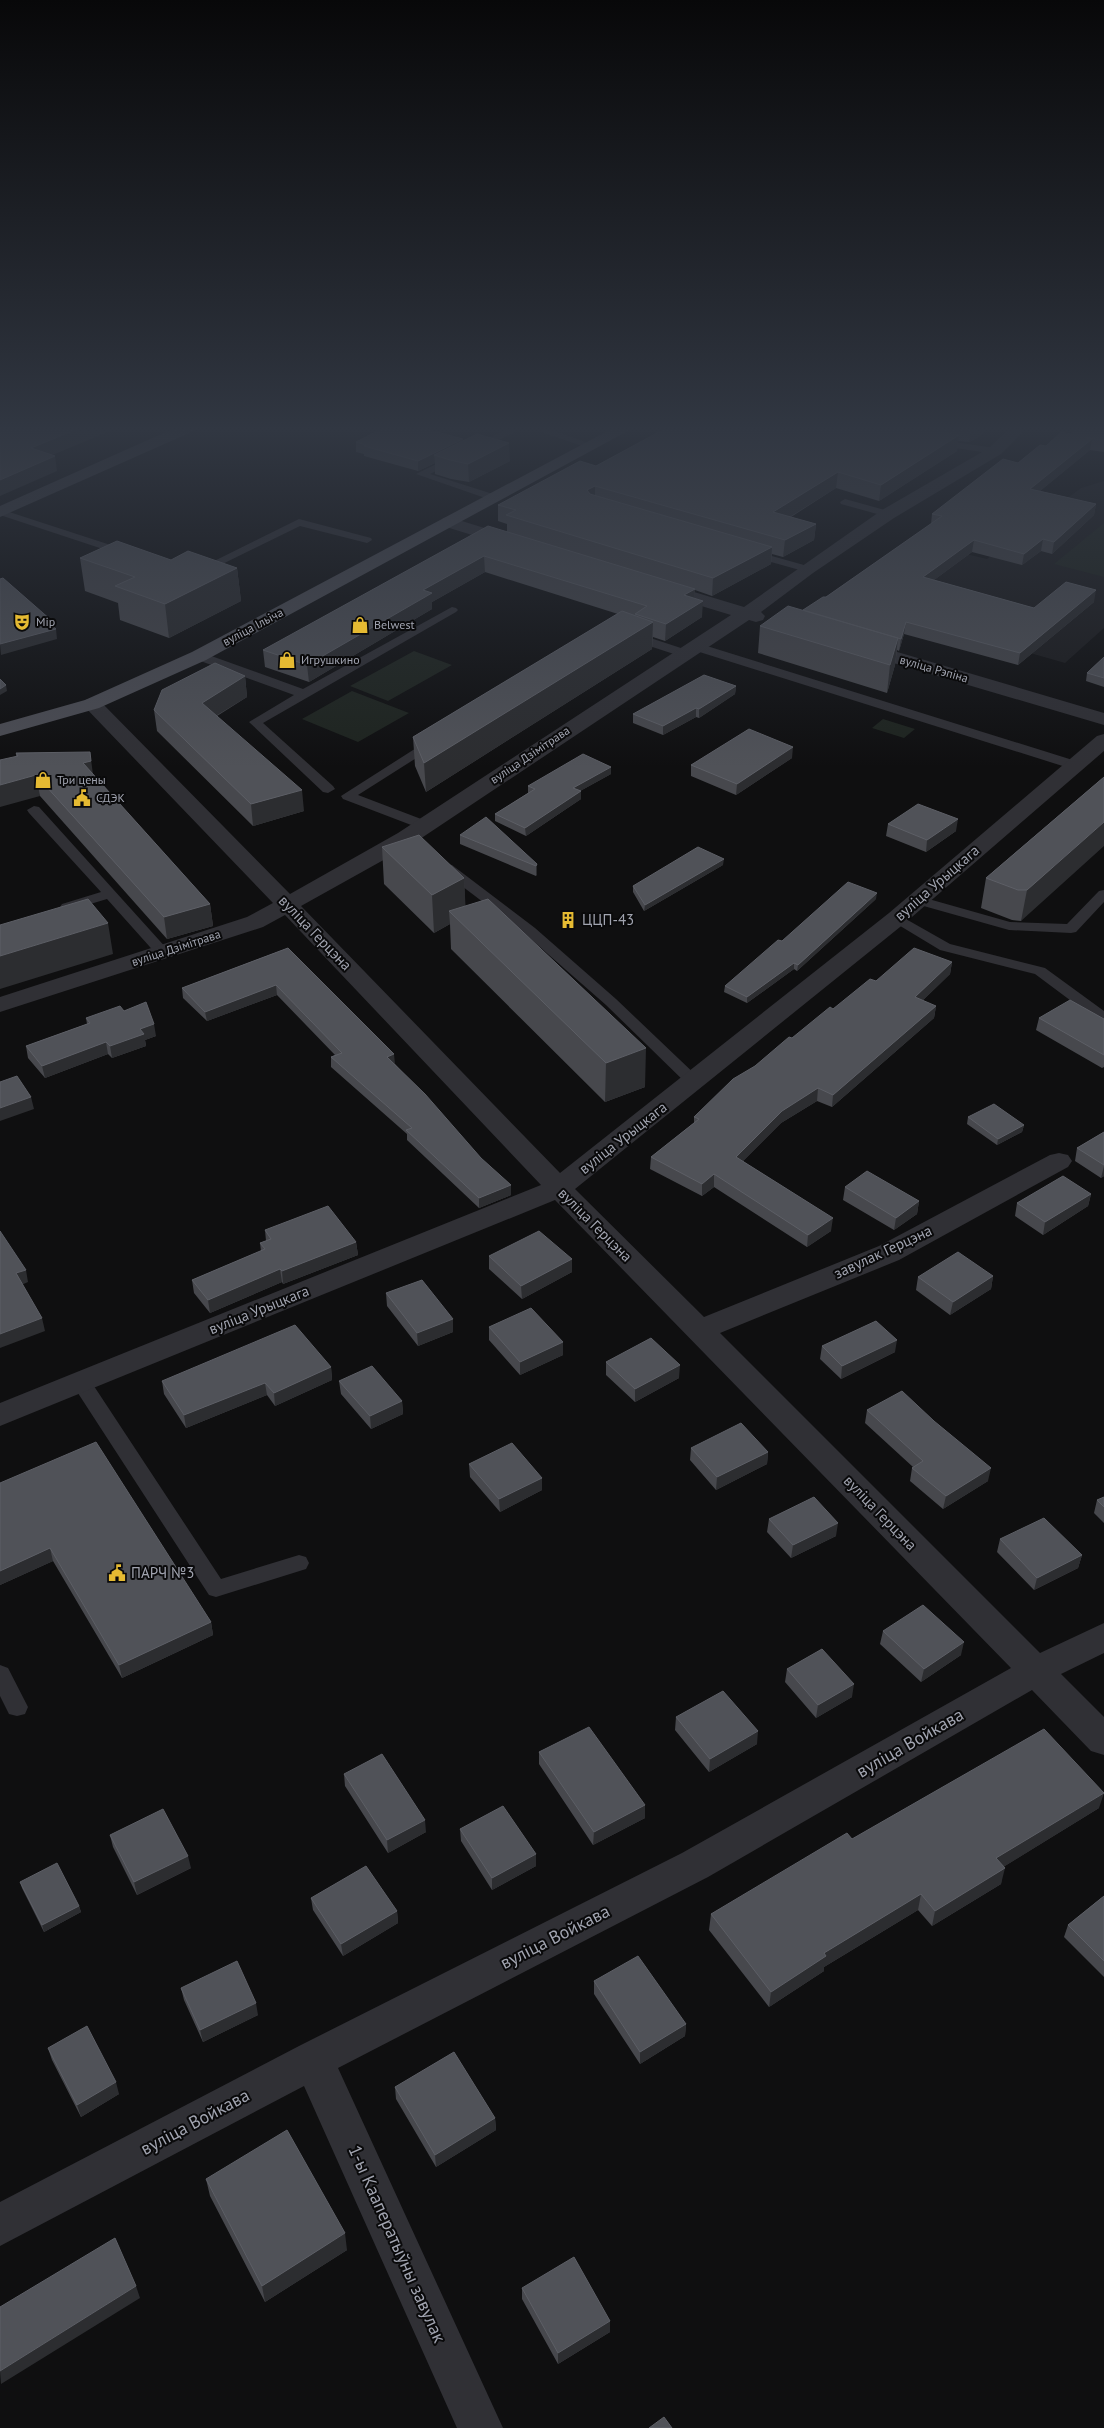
<svg xmlns="http://www.w3.org/2000/svg" width="1104" height="2428" font-family="'PT Sans',sans-serif">
	<rect width="100%" height="100%" fill="#0f0f10"/>
	<path fill="#1b1b1d" d="M1104,481V628L1065,663L832,596L912,541L987,559L1081,488Z"/>
	<path fill="#1e241f" d="M1104,523V577L1054,564Z
		M414,651L452,665L388,701L350,686Z
		M352,691L409,713L358,742L302,719Z
		M883,719L915,729L904,738L872,728Z"/>
	<g fill="none" stroke-linecap="round" stroke-linejoin="round">
		<path fill="#303035" fill-rule="evenodd" d="M511,427H525L430,474L499,496V500H491L416,474Z
			M527,427H543L597,446L596,448H588Z
			M933,439L995,448L1000,451L995,454L929,444V440Z
			M845,499L892,512L893,514L888,517L841,504L840,502Z
			M0,509L132,552L134,554L132,556H124L0,515Z
			M299,519L371,538L372,540L367,543L300,526L202,574H194L192,572Z
			M750,550L811,567L813,569L807,572L746,555L744,553Z
			M452,607L456,608L458,610L456,612L263,723L333,786L335,789L328,793L323,792L249,722L294,695L195,659L193,656L195,653H203L303,689Z
			M632,632L687,650L689,653L683,657L628,639L626,636L628,633Z
			M694,642L1079,762L1081,765L1079,768H1069L690,649L688,646L690,643Z
			M435,736L441,740L440,743L358,795L429,822L431,825L429,828H419L343,799L341,796Z
			M34,806L39,807L168,950L170,953L168,956H158L107,899L67,911L62,910L60,907L62,904L101,892L29,813L27,810Z
			M447,864L452,865L535,928L616,999L700,1079L702,1082L700,1085H688L606,1005L525,934L442,871L440,868L442,865Z
			M1104,890V902L1076,932L1071,933L1009,930L913,903L911,900L918,896L1010,922L1067,924L1099,891Z
			M897,914L950,944L1045,968L1104,1011V1023L1098,1021L1035,974L940,950L892,921L890,918Z
			M81,1375L88,1377L221,1579L299,1555L306,1557L309,1563L306,1569L216,1597L209,1595L74,1387L71,1382L74,1377Z
			M0,1665L8,1668L28,1707L25,1714L17,1716L9,1714L0,1696Z"/>
		<path fill="#303035" fill-rule="evenodd" d="M1011,427H1028L1001,454L894,518L813,573L761,612L765,616L763,620L756,622L749,620L414,843L301,906L560,1173L889,913L1097,736L1104,734V751L905,923L575,1189L704,1317L879,1246L1050,1155L1059,1153L1068,1155L1072,1161L1068,1167L899,1260L720,1333L1040,1653L1104,1623V1653L1061,1674L1104,1717V1755L1091,1751L1032,1690L708,1877L338,2068L503,2428H457L304,2086L0,2246V2202L299,2046L682,1853L1011,1668L555,1200L0,1426V1403L541,1185L285,915L263,927L0,1012V997L247,917L273,903L82,704L85,700L92,698L99,700L290,894L398,833L731,615L652,591L649,587L652,583H664L744,607L882,510L989,448Z
			M449,517L520,539L523,543L520,547L514,548L443,526L441,522L443,518Z
			M860,641L1104,713V725L853,651L851,647L853,643Z"/>
		<path fill="#3e3f45" fill-rule="evenodd" d="M177,427H199L196,430L0,517V506Z"/>
		<path fill="#4c4d54" fill-rule="evenodd" d="M615,427H635L206,660L99,708L0,736V724L85,700L192,652Z"/>
	</g>
	<path fill="#47484d" d="M668,427H988L977,438L969,442L958,441L957,451L879,501L836,488L791,517L816,524L814,540L783,557L772,554L771,564L712,596L695,590L694,599L702,617L665,641L653,637L652,649L426,792L415,766L413,737L618,614L485,572L432,602V609L309,682L265,667L263,650L507,532V524L498,521V505L596,466Z
		M1104,427V452L1090,450L1040,491L1096,504L1094,515L1052,554L1041,551L1022,565L972,552L934,580L1034,608L1094,602L1018,665L904,634L899,651L897,650L895,665L887,693L758,653L760,626L803,610L826,597L931,524L932,514L1046,446L1071,434Z
		M463,441L510,461L469,482L451,479L435,474V463L418,471L364,456V454L356,452V442Z
		M80,558L237,568L241,601L169,638L120,620L118,603L85,591Z
		M1104,657V687L1086,681L1087,673Z
		M245,676L247,697L217,716L304,811L253,826L157,731L154,710Z
		M736,686L735,694L699,718L696,717L663,735L633,723V714Z
		M16,753L93,775L210,904L213,926L167,939L40,796L16,756Z
		M792,758L736,795L691,776V765Z
		M611,774L580,791L581,799L526,836L495,821V814L528,793V786Z
		M1104,777L1021,921L1012,920L981,908L986,878Z
		M888,824L956,831L926,852L886,836Z
		M460,835L537,864V874L536,876L460,844Z
		M382,847L464,878L465,906L645,1087L605,1102L451,949L450,924L434,933L384,884Z
		M723,865L644,911L633,892V886Z
		M876,899L797,971L794,969L747,1003L724,992L725,986L782,941Z
		M288,948L395,1064L511,1195L479,1208L407,1140V1134L331,1067V1057L335,1055L277,995L207,1021L183,998L182,988Z
		M952,962L950,974L922,1001L936,1006L934,1018L832,1107L817,1101L781,1123L743,1161L831,1231L807,1247L714,1187L702,1196L650,1169L651,1157L694,1123V1117L755,1066L792,1038L833,1009L876,981Z
		M124,1011L156,1036L145,1040L146,1046L112,1058L108,1054L45,1078L28,1058L26,1046L87,1024L86,1018Z
		M1039,1018L1104,1019V1067L1102,1068L1036,1030Z
		M968,1117L1024,1125L1022,1132L997,1145L967,1124Z
		M1104,1132V1176L1101,1178L1075,1161L1077,1148Z
		M845,1187L919,1201L917,1214L894,1230L843,1200Z
		M1091,1194L1088,1206L1043,1235L1015,1216L1017,1203Z
		M265,1230L356,1242L358,1255L283,1284L282,1282L210,1313L194,1293L192,1280L261,1251L260,1243L266,1241Z
		M489,1256L572,1259V1272L522,1299L489,1269Z
		M993,1276L991,1289L950,1315L916,1290L918,1277Z
		M386,1293L453,1332L418,1346L387,1306Z
		M489,1327L563,1342V1355L520,1375L489,1340Z
		M822,1346L895,1352L841,1379L820,1359Z
		M606,1362L679,1378L635,1402L606,1375Z
		M331,1367L332,1380L275,1406L267,1395L186,1428L164,1394L162,1381Z
		M339,1381L402,1401L403,1414L371,1429L341,1394Z
		M867,1410L988,1481L943,1509L910,1481L912,1468L913,1467L865,1423Z
		M691,1448L768,1452L767,1464L716,1490L690,1460Z
		M469,1464L542,1478V1490L500,1512L470,1477Z
		M0,1483L211,1622L213,1635L122,1678L53,1561L0,1585Z
		M1104,1497V1523L1094,1513L1097,1500Z
		M769,1519L836,1536L791,1558L767,1532Z
		M1000,1539L1082,1555L1078,1568L1034,1590L997,1552Z
		M883,1631L961,1655L921,1682L880,1644Z
		M787,1669L852,1697L816,1718L785,1682Z
		M676,1717L757,1744L709,1772L675,1730Z
		M539,1752L645,1805V1818L593,1845L539,1764Z
		M344,1774L426,1832L388,1853L345,1786Z
		M1099,1808L1003,1867L1001,1884L932,1926L918,1910L824,1967V1971L769,2007L709,1930L711,1914L852,1839Z
		M460,1829L536,1866L492,1890L461,1841Z
		M110,1835L191,1868L137,1895L113,1847Z
		M20,1882L79,1906L81,1912L44,1932L22,1888Z
		M1104,1896V1977L1064,1937L1068,1925Z
		M311,1898L397,1911L398,1923L343,1956L313,1910Z
		M594,1981L686,2024L685,2036L640,2064L594,1994Z
		M181,1988L258,2015L203,2042L184,2000Z
		M48,2048L119,2094L81,2117L52,2060Z
		M395,2087L495,2118L496,2130L436,2167L396,2099Z
		M206,2179L347,2250L265,2302L210,2196Z
		M522,2288L610,2332L558,2364L522,2299Z"/>
	<path fill="#2c2d30" d="M82,427H120L33,463L31,448Z
		M971,427H988L977,438L969,442Z
		M959,435L957,451L879,501L881,485Z
		M463,439V449L434,455L435,463L418,471V461Z
		M1092,439L1090,450L1029,500L1030,489Z
		M509,443L510,461L469,482L468,464Z
		M55,456L57,471L0,496V480Z
		M838,472L836,488L772,528L773,512Z
		M595,486V502L587,490Z
		M1096,504L1094,515L1052,554L1054,542Z
		M816,524L814,540L783,557L785,540Z
		M1043,539L1041,551L1022,565L1024,554Z
		M974,540L972,552L922,589L923,577Z
		M772,547L771,564L712,596L713,578Z
		M484,556L485,572L432,602V609L309,682L307,665L423,590Z
		M237,568L241,601L169,638L165,604Z
		M695,589L694,605L684,595Z
		M1096,590L1094,602L1018,665L1020,653Z
		M703,601L702,617L665,641L666,624Z
		M51,620L53,629H56L57,639L1,655L0,644L47,621Z
		M653,622L652,649L426,792L424,763Z
		M906,622L904,634L899,651L901,639Z
		M898,638L895,665L887,693L890,665Z
		M245,676L247,697L204,723L202,703Z
		M6,685L7,691L0,695V689Z
		M736,686L735,694L699,718V709Z
		M696,708V717L663,735V726Z
		M793,747L792,758L736,795L737,784Z
		M90,752L94,782L83,763Z
		M611,767V774L573,795V788Z
		M36,775L40,796L0,807V785Z
		M302,790L304,811L253,826L251,804Z
		M581,791V799L526,836L525,828Z
		M958,819L956,831L926,852L927,840Z
		M1104,822V846L1021,921L1027,890Z
		M724,859L723,865L644,911L645,905Z
		M537,864V874L536,876V866Z
		M464,878L466,915L449,911L450,924L434,933L432,895Z
		M877,893L876,899L797,971L798,965Z
		M210,904L213,926L167,939L164,917Z
		M108,923L113,954L0,989V956Z
		M952,962L950,974L913,1010L915,997Z
		M794,963V969L747,1003V997Z
		M276,985L277,995L207,1021L205,1012Z
		M936,1006L934,1018L832,1107L833,1095Z
		M154,1024L156,1036L145,1040L146,1046L112,1058L110,1046L140,1029Z
		M106,1042L108,1054L45,1078L42,1066Z
		M646,1048L645,1087L605,1102L606,1063Z
		M394,1054L395,1064L387,1057Z
		M818,1088L817,1101L781,1123L735,1169L736,1157L782,1111Z
		M31,1097L34,1109L0,1121V1108Z
		M1024,1125L1022,1132L997,1145L998,1139Z
		M1104,1166V1176L1101,1178Z
		M714,1174V1187L702,1196V1184Z
		M511,1185V1195L479,1208V1198Z
		M1091,1194L1088,1206L1043,1235L1045,1222Z
		M919,1201L917,1214L894,1230L896,1218Z
		M833,1218L831,1231L807,1247L808,1235Z
		M356,1242L358,1255L283,1284L282,1271Z
		M572,1259V1272L522,1299L521,1286Z
		M280,1269L282,1282L210,1313L208,1300Z
		M26,1270L28,1282L19,1286L16,1273Z
		M993,1276L991,1289L950,1315L953,1302Z
		M42,1318L45,1331L0,1348V1334Z
		M453,1319V1332L418,1346L417,1333Z
		M897,1340L895,1352L841,1379L842,1366Z
		M563,1342V1355L520,1375V1362Z
		M680,1365L679,1378L635,1402V1389Z
		M331,1367L332,1380L275,1406L274,1393Z
		M265,1383L267,1395L186,1428L184,1415Z
		M402,1401L403,1414L371,1429L370,1416Z
		M768,1452L767,1464L716,1490L717,1477Z
		M991,1468L988,1481L943,1509L946,1496Z
		M542,1478V1490L500,1512L499,1499Z
		M838,1523L836,1536L791,1558L793,1545Z
		M50,1548L53,1561L0,1585V1571Z
		M1082,1555L1078,1568L1034,1590L1037,1578Z
		M211,1622L213,1635L122,1678L119,1665Z
		M964,1642L961,1655L921,1682L924,1669Z
		M854,1684L852,1697L816,1718L818,1705Z
		M758,1731L757,1744L709,1772L710,1759Z
		M1104,1793L1099,1808L992,1874L996,1858Z
		M645,1805V1818L593,1845L594,1832Z
		M425,1820L426,1832L388,1853L387,1840Z
		M536,1854V1866L492,1890V1878Z
		M188,1856L191,1868L137,1895L134,1882Z
		M1005,1868L1001,1884L932,1926L935,1911Z
		M921,1894L918,1910L824,1967V1971L769,2007L771,1992L824,1953Z
		M79,1906L81,1912L44,1932L42,1925Z
		M397,1911L398,1923L343,1956L341,1944Z
		M256,2003L258,2015L203,2042L200,2030Z
		M686,2024L685,2036L640,2064V2052Z
		M116,2082L119,2094L81,2117L77,2105Z
		M495,2118L496,2130L436,2167L435,2155Z
		M345,2233L347,2250L265,2302L262,2286Z
		M136,2286L140,2298L1,2384L0,2371Z
		M610,2321V2332L558,2364V2353Z"/>
	<path fill="#505258" stroke="#5d5f66" d="M0,427H82L31,448L55,456L0,480Z
		M385,427H418L463,439L418,461L364,446L366,445L356,442Z
		M668,427H905L959,435L881,485L838,472L773,512L816,524L785,540L595,486L587,490L590,494L772,547L713,578L506,515L516,510L498,505L580,461L596,466Z
		M1075,427H1104V440L1087,438L1092,439L1030,489L1096,504L1054,542L1043,539L1024,554L974,540L923,577L1034,608L1066,582L1096,590L1020,653L906,622L901,639L803,610L823,597H826L942,516L932,514L1003,459L1018,463L1040,445L1046,446L1061,432L1071,434Z
		M477,434L509,443L468,464L450,460L434,455Z
		M488,526L695,589L684,595L703,601L666,624L635,614L647,606L484,556L423,590L432,593L307,665L263,650Z
		M117,541L171,560L188,551L237,568L165,604L115,586L135,577L80,558Z
		M3,578L51,620L47,621L56,629L0,644V579Z
		M788,606L898,638L890,665L760,626Z
		M622,611L653,622L424,763L413,737Z
		M1104,657V678L1087,673Z
		M215,663L245,676L202,703L302,790L251,804L154,710L162,690Z
		M704,675L736,686L699,709L696,708L663,726L633,714Z
		M0,679L6,685L0,689Z
		M749,729L793,747L737,784L691,765Z
		M90,752L91,761L83,763L210,904L164,917L36,775L0,785V760L18,756L16,753Z
		M583,754L611,767L573,788L581,791L525,828L495,814L535,789L528,786Z
		M1104,777V822L1027,890H1018L986,878Z
		M918,804L958,819L927,840L888,824Z
		M486,817L537,864L536,866L460,835Z
		M419,835L464,878L432,895L382,847Z
		M698,847L724,859L645,905L633,886Z
		M848,882L877,893L798,965L794,963L747,997L725,986L778,940L782,941Z
		M88,899L108,923L0,956V925Z
		M488,899L646,1048L606,1063L449,911Z
		M288,948L394,1054L387,1057L425,1094L481,1158L511,1185L479,1198L406,1130L412,1128L331,1057L342,1053L276,985L205,1012L182,988Z
		M914,948L952,962L915,997L936,1006L833,1095L818,1088L782,1111L736,1157L833,1218L808,1235L714,1174L702,1184L651,1157L699,1119L694,1117L733,1079L755,1066L789,1037L792,1038L830,1007L833,1009L870,979L876,981Z
		M1070,1000L1104,1019V1055L1039,1018Z
		M146,1002L154,1024L140,1029L144,1034L110,1046L106,1042L42,1066L26,1046L90,1023L86,1018L120,1006L124,1011Z
		M17,1076L31,1097L0,1108V1082Z
		M994,1104L1024,1125L998,1139L968,1117Z
		M1104,1132V1165L1077,1148Z
		M867,1171L919,1201L896,1218L845,1187Z
		M1063,1176L1091,1194L1045,1222L1017,1203Z
		M328,1206L356,1242L282,1271L280,1269L208,1300L192,1280L265,1249L260,1243L271,1239L265,1230Z
		M0,1231L26,1270L16,1273L42,1318L0,1334Z
		M539,1231L572,1259L521,1286L489,1256Z
		M958,1252L993,1276L953,1302L918,1277Z
		M422,1280L453,1319L417,1333L386,1293Z
		M531,1308L563,1342L520,1362L489,1327Z
		M876,1321L897,1340L842,1366L822,1346Z
		M295,1325L331,1367L274,1393L265,1383L184,1415L162,1381Z
		M651,1338L680,1365L635,1389L606,1362Z
		M372,1366L402,1401L370,1416L339,1381Z
		M902,1391L934,1421L991,1468L946,1496L912,1468L923,1461L867,1410Z
		M741,1423L768,1452L717,1477L691,1448Z
		M96,1442L211,1622L119,1665L50,1548L0,1571V1483Z
		M512,1443L542,1478L499,1499L469,1464Z
		M814,1497L838,1523L793,1545L769,1519Z
		M1104,1497V1507L1097,1500Z
		M1044,1518L1082,1555L1037,1578L1000,1539Z
		M923,1605L964,1642L924,1669L883,1631Z
		M822,1649L854,1684L818,1705L787,1669Z
		M723,1691L758,1731L710,1759L676,1717Z
		M589,1727L645,1805L594,1832L539,1752Z
		M1044,1729L1104,1793L996,1858L1005,1868L935,1911L921,1894L824,1953L826,1956L771,1992L711,1914L847,1833L852,1839Z
		M382,1754L425,1820L387,1840L344,1774Z
		M503,1806L536,1854L492,1878L460,1829Z
		M163,1809L188,1856L134,1882L110,1835Z
		M57,1863L79,1906L42,1925L20,1882Z
		M366,1866L397,1911L341,1944L311,1898Z
		M1104,1896V1961L1068,1925Z
		M638,1956L686,2024L640,2052L594,1981Z
		M237,1961L256,2003L200,2030L181,1988Z
		M87,2026L116,2082L77,2105L48,2048Z
		M454,2052L495,2118L435,2155L395,2087Z
		M287,2130L345,2233L262,2286L206,2179Z
		M115,2238L136,2286L0,2371V2307Z
		M574,2257L610,2321L558,2353L522,2288Z
		M664,2417L672,2428H649Z"/>
	<linearGradient id="sky" x2="0" y2="1"><stop stop-color="#080809"/><stop offset="0.56" stop-color="#313742"/><stop offset="1" stop-color="#313742" stop-opacity="0"/></linearGradient>
	<rect width="1104" height="767" fill="url(#sky)"/>
	<defs>
		<g id="theatre-bare" transform="scale(1.35)"><path d="M-5-5.5Q0-4 5-5.5V0Q5 5 0 6Q-5 5-5 0ZM-3.3-2.5H-1v1.5H-3.3ZM1-2.5H3.3v1.5H1ZM-2.8 1Q0 5.5 2.8 1Z" fill="#e5ba32" stroke="#0a0a0b" stroke-width="2.5" paint-order="stroke"/></g>
		<g id="shop-bare" transform="scale(1.35)"><path d="M-5-2.5h2.3a2.7 3.5 0 0 1 5.4 0H5L5.5 6h-11ZM-1.5-2.5h3a1.5 2.3 0 0 0-3 0Z" fill="#e5ba32" stroke="#0a0a0b" stroke-width="2.5" paint-order="stroke"/></g>
		<g id="civic-bare" transform="scale(1.35)"><path d="M-.6-6.5H3V-4.5H.6V-3L4-1V1h2V6H-6V1h2V-1L-.6-3ZM-1.2 2.5V6h2.4V2.5Z" fill="#e5ba32" stroke="#0a0a0b" stroke-width="2.5" paint-order="stroke"/></g>
		<g id="building-bare" transform="scale(1.35)"><path d="M-4-6H4V6H1V3H-1V6H-4ZM-2.5-4.3h1.7v1.8h-1.7ZM.8-4.3h1.7v1.8H.8ZM-2.5-1h1.7V.8h-1.7ZM.8-1h1.7V.8H.8Z" fill="#e5ba32" stroke="#0a0a0b" stroke-width="2.5" paint-order="stroke"/></g>
	</defs>
	<g fill-rule="evenodd">
		<use href="#theatre-bare" x="22" y="622"/>
		<use href="#shop-bare" x="360" y="625"/>
		<use href="#shop-bare" x="287" y="660"/>
		<use href="#shop-bare" x="43" y="780"/>
		<use href="#civic-bare" x="82" y="798"/>
		<use href="#building-bare" x="568" y="920"/>
		<use href="#civic-bare" x="117" y="1573"/>
	</g>
	<g text-anchor="middle" stroke-width="4" stroke-linejoin="round" paint-order="stroke">
		<g font-size="12" fill="#a1a4b0" stroke="#0a0a0b" text-anchor="start">
			<text x="36" y="626">Мір</text>
			<text x="374" y="629">Belwest</text>
			<text x="301" y="664">Игрушкино</text>
			<text x="57" y="784">Три цены</text>
			<text x="96" y="802">СДЭК</text>
		</g>
		<g font-size="12" fill="#a1a4b0" stroke="#0a0a0b">
			<text transform="translate(253 627) rotate(-28)" y="4">вуліца Ільіча</text>
			<text transform="translate(934 669) rotate(16)" y="4">вуліца Рэпіна</text>
			<text transform="translate(530 755) rotate(-34)" y="4">вуліца Дзімітрава</text>
			<text transform="translate(176 948) rotate(-18)" y="4">вуліца Дзімітрава</text>
		</g>
		<g font-size="15" fill="#a1a4b0" stroke="#0a0a0b">
			<text transform="translate(937 883) rotate(-41)" y="5">вуліца Урыцкага</text>
			<text transform="translate(315 933) rotate(46)" y="5">вуліца Герцэна</text>
			<text transform="translate(623 1138) rotate(-38)" y="5">вуліца Урыцкага</text>
			<text transform="translate(595 1225) rotate(45)" y="5">вуліца Герцэна</text>
			<text transform="translate(883 1252) rotate(-25)" y="5">завулак Герцэна</text>
			<text transform="translate(259 1310) rotate(-22)" y="5">вуліца Урыцкага</text>
			<text transform="translate(880 1513) rotate(46)" y="5">вуліца Герцэна</text>
		</g>
		<g font-size="15" fill="#a1a4b0" stroke="#0a0a0b" text-anchor="start">
			<text x="582" y="925">ЦЦП-43</text>
			<text x="131" y="1578">ПАРЧ №3</text>
		</g>
		<g font-size="18" fill="#a1a4b0" stroke="#0a0a0b">
			<text transform="translate(910 1743) rotate(-30)" y="6">вуліца Войкава</text>
			<text transform="translate(555 1937) rotate(-27)" y="6">вуліца Войкава</text>
			<text transform="translate(195 2122) rotate(-28)" y="6">вуліца Войкава</text>
			<text transform="translate(397 2244) rotate(66)" y="6">1-ы Кааператыўны завулак</text>
		</g>
	</g>
</svg>
